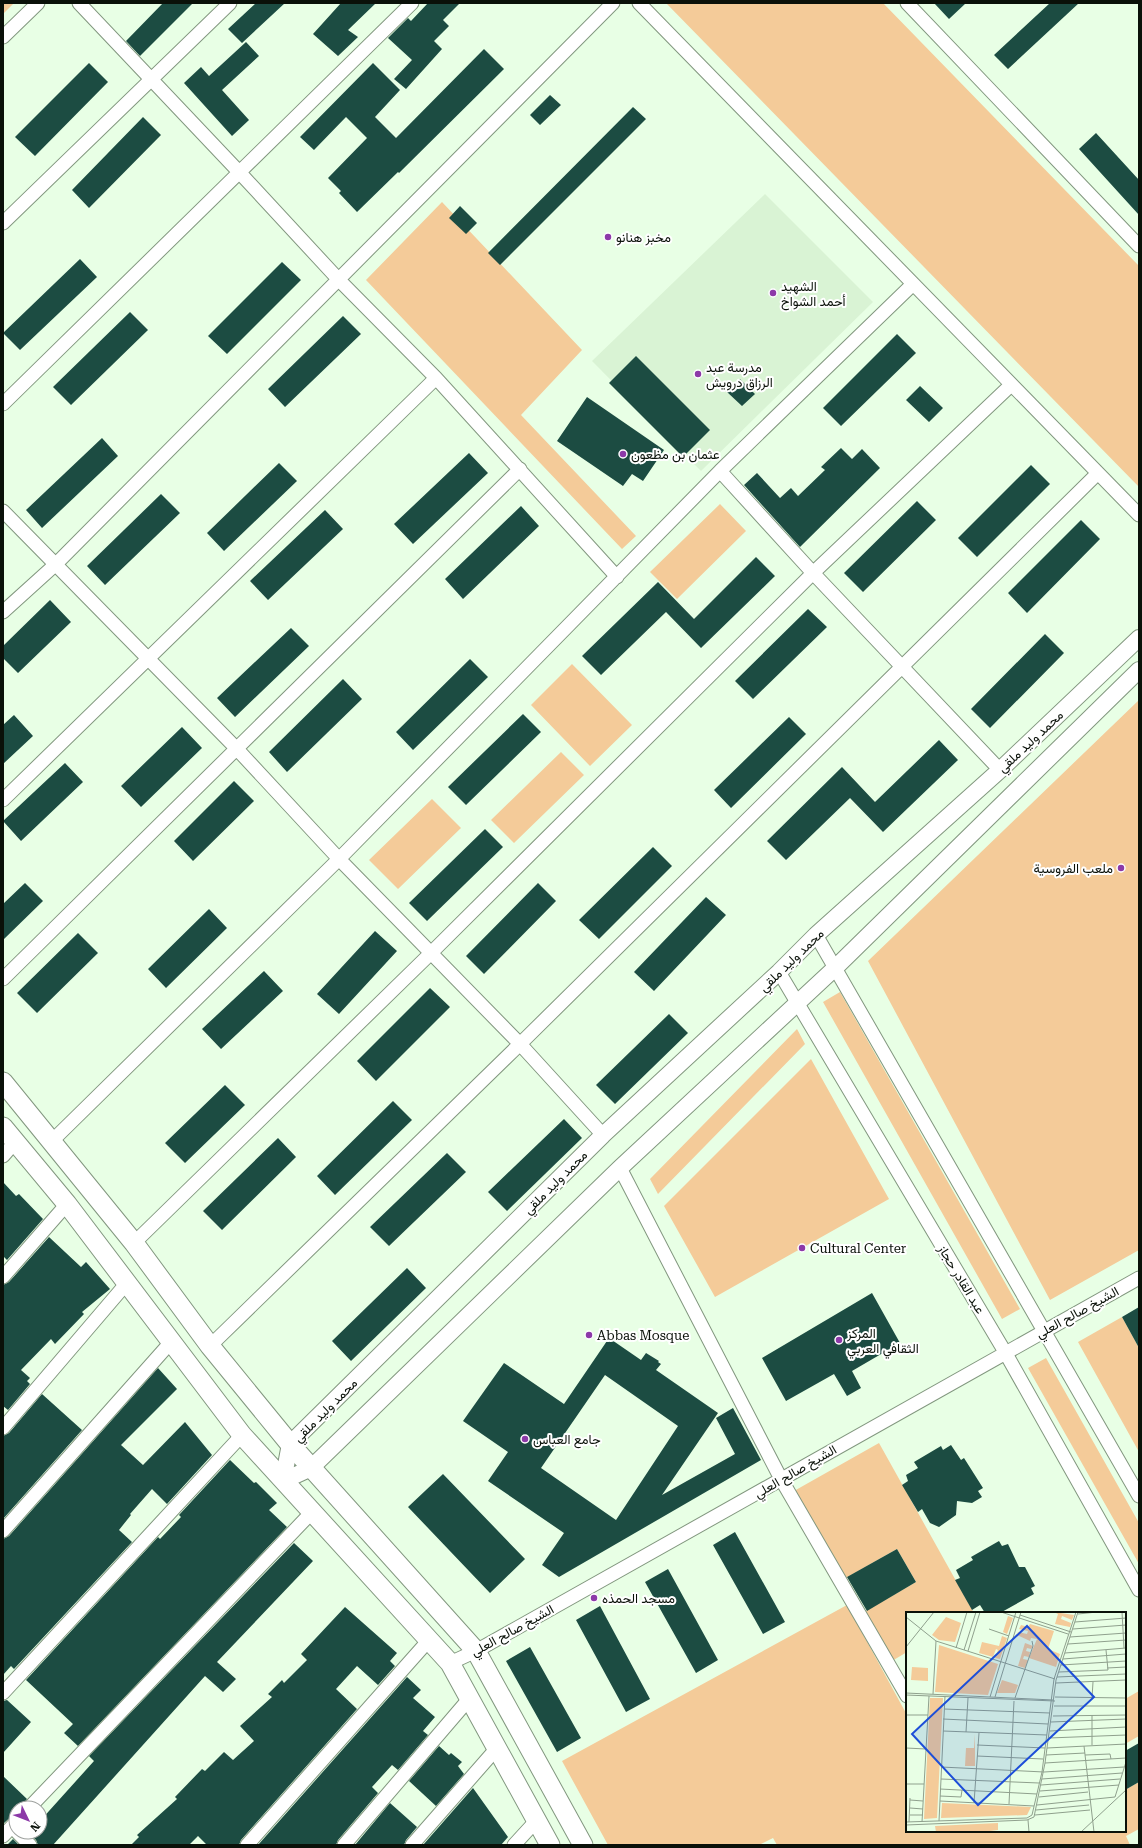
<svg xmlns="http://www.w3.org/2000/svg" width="1142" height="1848" font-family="'Roboto Serif',Vazirmatn,serif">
	<rect width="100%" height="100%" fill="#e8ffe5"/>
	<path fill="#d9f3d4" d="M765,194L873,302L701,471L592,361Z"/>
	<path fill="#f4cb99" d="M3,3H14L3,14Z
		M666,3H883L1139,266V487Z
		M442,202L582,350L521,415L636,536L622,549L366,280Z
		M720,504L746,531L677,599L650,572Z
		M572,664L632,725L590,766L531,705Z
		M1139,700V1250L1050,1300L868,961Z
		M561,752L584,775L514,843L491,820Z
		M432,799L461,828L398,889L369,860Z
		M840,992L1020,1309L1002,1319L823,1002Z
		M797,1029L805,1044L658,1194L650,1179Z
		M811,1059L889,1199L715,1297L664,1206Z
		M1122,1317L1139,1348V1452L1078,1342Z
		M1046,1358L1139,1523V1564L1028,1368Z
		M879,1443L974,1613H907V1652L892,1661L864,1612L916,1582L897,1549L844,1579L794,1491Z
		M847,1605L907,1715V1831H1125V1790L1139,1782V1829L1126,1836L1130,1845H777L773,1838L759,1845H608L562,1761Z
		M1139,1691V1736L1125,1744V1699Z"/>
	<path fill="#1c4c42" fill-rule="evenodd" d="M163,3H193L140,56L126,41Z
		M256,3H285L242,43L228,29Z
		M341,3H376L348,30L358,37L338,56L313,34Z
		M428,3H460L443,20L449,26L434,41L442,49L406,89L394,79L412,60L388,38L408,18L411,21Z
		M934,3H966L949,19Z
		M1050,3H1079L1008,69L994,55Z
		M246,42L259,56L222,90L249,120L232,136L184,83L201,67L209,76Z
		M484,49L504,69L399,173L398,172L357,212L339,193L341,191L328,178L367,138L346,117L314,150L300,137L373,63L400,90L375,117L396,138Z
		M89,63L108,82L35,156L15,137Z
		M550,95L561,105L540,125L530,115Z
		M633,107L646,119L500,265L488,253Z
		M143,117L161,135L89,208L72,190Z
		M1096,133L1139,180V215L1079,149Z
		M460,206L477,223L466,234L449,218Z
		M80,259L97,277L20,350L3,333Z
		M282,262L301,280L227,354L208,336Z
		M130,312L148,330L71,405L53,387Z
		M343,316L361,334L285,407L268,389Z
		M897,334L916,353L841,426L823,408Z
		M636,356L710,430L683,457L609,383Z
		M740,379L755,394L742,406L727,392Z
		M920,386L943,408L929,422L906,400Z
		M587,397L664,450L643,481L632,474L623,486L557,441Z
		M102,438L118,456L42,528L26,510Z
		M841,448L852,459L862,449L880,468L800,547L744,485L757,473L780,498L791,488L798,496L825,470L821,467Z
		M469,453L488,473L413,544L394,524Z
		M279,463L297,481L224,551L207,533Z
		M1031,465L1050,484L977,557L958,538Z
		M161,494L180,513L105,585L87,566Z
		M917,501L936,520L863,592L844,573Z
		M521,506L539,526L463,599L445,579Z
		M325,510L343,529L268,600L250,581Z
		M1081,520L1100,539L1027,613L1008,593Z
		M756,557L775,576L701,648L666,612L601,675L582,656L658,582L694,619Z
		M50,600L71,622L18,673L3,658V646Z
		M808,609L827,627L753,699L735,681Z
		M291,628L309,646L235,717L217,698Z
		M1045,634L1064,653L990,728L971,709Z
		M470,659L488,677L413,750L396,732Z
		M343,679L362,699L287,772L269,752Z
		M523,714L541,732L466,805L448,787Z
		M14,715L33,736L3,764V725Z
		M789,717L806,734L731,808L714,790Z
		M182,727L202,748L141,807L121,786Z
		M939,740L958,760L883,832L850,798L786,860L767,841L842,767L875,802Z
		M65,763L83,782L21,841L3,821Z
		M234,781L254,801L193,861L174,841Z
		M485,829L503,847L427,921L409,903Z
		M653,847L672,866L599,939L579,920Z
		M25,883L43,901L3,940V904Z
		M538,883L556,901L484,974L466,956Z
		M706,897L726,915L654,991L634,972Z
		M209,909L227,928L166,988L148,969Z
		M375,931L397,951L339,1014L317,994Z
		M78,933L98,953L37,1013L17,993Z
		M264,971L283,991L221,1049L202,1029Z
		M430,988L450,1007L376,1081L357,1061Z
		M669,1014L688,1033L615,1104L596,1085Z
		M225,1085L245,1105L185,1163L165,1143Z
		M393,1101L412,1120L335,1195L317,1176Z
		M564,1119L582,1138L507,1211L488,1192Z
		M278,1138L296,1157L222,1230L203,1211Z
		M447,1153L466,1172L389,1246L370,1227Z
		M3,1182L16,1196L19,1194L43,1219L7,1260L3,1256Z
		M49,1237L81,1267L86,1262L110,1289L82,1312L84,1314L55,1344L51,1339L21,1370L30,1378L27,1381L30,1384L8,1410L3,1406V1285L9,1282Z
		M407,1268L426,1288L351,1361L332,1341Z
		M872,1293L900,1343L852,1371L861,1388L847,1396L834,1374L786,1401L762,1358Z
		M1139,1307V1348L1122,1317Z
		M609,1338L641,1360L646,1353L659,1361L658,1362L661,1364L656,1370L718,1413L662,1495L735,1454L716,1418L733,1408L761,1460L559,1577L542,1565L564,1533L488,1481L508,1452L463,1421L504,1363L564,1404ZM605,1375L678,1426L616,1520L541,1468Z
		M158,1368L177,1389L121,1445L143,1465L185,1422L212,1455L167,1504L152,1489L130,1514L131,1515L119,1530L132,1542L14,1669L11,1666L3,1675V1539L9,1536Z
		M42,1394L82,1430L3,1519V1436L9,1433Z
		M951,1445L961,1460L964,1458L983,1488L978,1491L982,1497L972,1503L957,1501L956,1515L939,1527L930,1523L922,1509L918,1512L902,1485L908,1481L906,1475L918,1468L914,1462L941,1446L943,1450Z
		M230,1460L254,1483L256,1482L277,1503L269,1510L287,1527L78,1746L64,1733L73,1724L26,1680L158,1537L160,1539L181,1517L179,1515Z
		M443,1474L525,1559L490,1593L408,1507Z
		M735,1532L785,1622L763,1634L713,1545Z
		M999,1541L1002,1546L1008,1544L1019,1567H1025L1035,1586L1031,1588L1034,1594L1000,1613H985L980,1605L972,1610L955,1580L960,1578L956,1570L973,1560L971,1557Z
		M294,1543L313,1561L217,1662L236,1679L223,1692L205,1676L53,1845H38L36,1840L28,1832H40V1821L94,1761L89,1756Z
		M897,1549L916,1582L867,1611L847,1577Z
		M668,1569L718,1660L696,1673L645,1582Z
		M600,1606L650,1699L626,1712L576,1620Z
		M345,1607L397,1653L390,1661L395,1666L378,1685L357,1666L336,1689L357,1709L241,1840L239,1845H207L198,1836L189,1845H131L139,1837L137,1835L177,1799L175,1797L202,1769L205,1771L224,1752L233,1760L254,1741L240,1726L272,1697L268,1694L282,1680L284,1683L307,1660L301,1654Z
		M530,1647L581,1738L557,1752L506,1661Z
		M407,1677L421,1690L413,1698L435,1717L423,1731L428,1735L398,1770L392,1765L372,1787L378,1793L338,1840L336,1845H258Z
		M7,1700L31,1722L3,1753V1701Z
		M1139,1743V1782L1125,1790V1751Z
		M439,1746L449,1755L451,1753L462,1762L458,1766L464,1774L436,1806L409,1781Z
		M3,1776L27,1799L20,1808H16V1812L3,1824Z
		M473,1788L508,1837L501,1845H423Z
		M390,1803L417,1827L406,1840L404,1845H355Z
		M13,1839L19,1845H7Z"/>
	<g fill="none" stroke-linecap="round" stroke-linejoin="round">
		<g stroke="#82977f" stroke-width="15">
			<path id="minor" d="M79,3L240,173L339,280L436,378L617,577
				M639,3L1139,515
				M907,3L1139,246
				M3,37L38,3
				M3,223L230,3
				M3,404L412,3
				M720,471L813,573L1000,770
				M3,511L237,749L339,859L520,1044L603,1135
				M3,612L56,564L613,3
				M3,800L436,378
				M816,935L1139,1496
				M779,972L1005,1352L1139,1590
				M3,979L520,469
				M51,1142L339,859L720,471L913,284
				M3,1156L15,1142
				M620,1168L781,1479L907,1696
				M134,1243L431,953L813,573L1011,385
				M3,1277L67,1204
				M210,1346L520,1044L1098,473
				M3,1428L126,1284
				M3,1531L171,1342
				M450,1663L476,1651L1139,1278
				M3,1693L242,1435
				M29,1808L313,1511
				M17,1832L30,1845
				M3,1836L16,1822
				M247,1845L429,1640
				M344,1845L469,1699
				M412,1845L497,1748
				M514,1845L536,1821"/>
		</g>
		<g stroke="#82977f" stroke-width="18">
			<path id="tertiary" d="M283,1481L290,1444L603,1135L779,972L816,935L1000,770L1139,638
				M283,1481L311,1468L620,1168L835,968L1139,670"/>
		</g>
		<g stroke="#82977f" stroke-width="21">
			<path id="secondary" d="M3,1082L134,1243L210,1346L290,1444L476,1651L583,1845
				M3,1127L67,1204L242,1435L450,1663L550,1845"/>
		</g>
		<use href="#minor" stroke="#fff" stroke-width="13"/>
		<use href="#tertiary" stroke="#fff" stroke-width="16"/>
		<use href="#secondary" stroke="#fff" stroke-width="19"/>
	</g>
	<g fill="#8c39a8" stroke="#fff" stroke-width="1.5">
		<circle cx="608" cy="237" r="4"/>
		<circle cx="773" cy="293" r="4"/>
		<circle cx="698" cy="374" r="4"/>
		<circle cx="623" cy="454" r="4"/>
		<circle cx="1121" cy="868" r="4"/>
		<circle cx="802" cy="1248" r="4"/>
		<circle cx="589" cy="1335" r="4"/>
		<circle cx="839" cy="1340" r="4"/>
		<circle cx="525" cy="1439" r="4"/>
		<circle cx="594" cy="1598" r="4"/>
	</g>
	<g text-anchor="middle" stroke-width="4" stroke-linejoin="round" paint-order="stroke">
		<g font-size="13" fill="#0a1109" stroke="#fff" text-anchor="start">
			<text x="616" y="242">مخبز هنانو</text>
			<text x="781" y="291">الشهيد<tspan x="781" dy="15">أحمد الشواخ</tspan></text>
			<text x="706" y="372">مدرسة عبد<tspan x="706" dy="15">الرزاق درويش</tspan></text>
			<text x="631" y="459">عثمان بن مظعون</text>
			<text x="1113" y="873" text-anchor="end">ملعب الفروسية</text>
			<text x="810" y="1253">Cultural Center</text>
			<text x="847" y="1338">المركز<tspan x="847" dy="15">الثقافي العربي</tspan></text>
			<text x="597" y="1340">Abbas Mosque</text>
			<text x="533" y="1444">جامع العباس</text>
			<text x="602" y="1603">مسجد الحمذه</text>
		</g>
		<g font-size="13" fill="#0a1109" stroke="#fff">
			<text transform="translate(1030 741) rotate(-43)" y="5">محمد وليد ملقي</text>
			<text transform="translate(791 960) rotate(-44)" y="5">محمد وليد ملقي</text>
			<text transform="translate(555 1182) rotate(-45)" y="5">محمد وليد ملقي</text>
			<text transform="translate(962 1279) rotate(59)" y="5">عبد القادر حجاز</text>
			<text transform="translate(1077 1312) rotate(-29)" y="5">الشيخ صالح العلي</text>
			<text transform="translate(325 1410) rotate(-45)" y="5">محمد وليد ملقي</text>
			<text transform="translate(795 1471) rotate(-30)" y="5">الشيخ صالح العلي</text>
			<text transform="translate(512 1630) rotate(-29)" y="5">الشيخ صالح العلي</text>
		</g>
	</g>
	<g transform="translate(906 1612)">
		<rect width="220" height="220" fill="#e8ffe5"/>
		<path d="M148,0L168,3L166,8L156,4L155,7L165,11L164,15L149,12L152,2ZM102,4L107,6L101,22L97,20ZM40,5L55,11L49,30L33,28L26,23ZM124,12L148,19L142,37L154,42L150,55L123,46L131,27L125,26L124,29L111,23L112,20L121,22L122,19L113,17L115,13L122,15ZM96,24L101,26L94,47L89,46L92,38L90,37L87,45L73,41L76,30L93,34ZM119,31L127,34L125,37L121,36L120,39L124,40L123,45L118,44L117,47L122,48L119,56L112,54ZM33,33L92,52L82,83L29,80ZM6,55L22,56V69L5,68ZM96,68L112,73L109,81H91ZM24,86H37L31,206L18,207ZM69,122V154H59L60,136H68ZM36,191L125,195L121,203L35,206ZM92,211V218L76,220H30L29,214Z" fill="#f4cb99"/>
		<path fill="none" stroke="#8fa08d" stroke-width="1" d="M95,0L162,22M216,0L218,36M172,2L191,0M114,3L165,20M0,5L30,29L149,67M169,10L220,6M83,17L103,24M167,17L220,13M164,25L220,21M162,32L220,28M0,35L28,0M50,36L61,0M58,38L70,0M200,38L202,58M62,39L74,0M159,41L220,36M157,47L220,42M155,53L220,49M201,56L220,55M153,60L202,58M151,65L220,62M150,71L220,68M0,81L147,88M27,82L30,29M0,83L149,89M84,85L110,0M89,85L115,0M149,85L220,86M109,86L127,34L126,29M186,86L187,70M148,94H220M38,97L144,101M0,103H22M186,103V133M147,104L220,103M37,107L142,112M145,110L220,107M37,119L141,123M144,119L220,115M60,120L62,86M143,126L220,123M71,133L139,136M178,134L188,220M0,136L20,137M141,136L220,132M140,143L179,141M179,143L204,142L205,147M71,144L137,147M139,151L220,146M35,155L138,160L218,155M35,167L133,171M136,167L216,161M0,172H18M135,173L214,167M34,177L131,182M134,179L213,173M34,184L55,185L56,178M133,185L182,180M209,185L220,150M4,188L17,189M34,189L128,194M68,191L73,121M103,192L108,89M131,193L209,185M4,196L17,197M130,198L183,193M4,203H17M129,203L184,198M122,208L123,220M33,209L39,84M0,210L121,206L126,203L136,160L148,67L170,0M3,210L4,186M16,210L23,84M0,213L121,208L128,205L139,151L150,68L172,0M175,220L220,178"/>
		<path fill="#1d4ed8" fill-opacity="0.15" stroke="#1d4ed8" stroke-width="2" d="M121,14L188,85L72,193L6,122Z"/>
		<rect width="220" height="220" fill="none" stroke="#0a1109" stroke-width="2"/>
	</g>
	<rect width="1142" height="1848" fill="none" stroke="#0a1109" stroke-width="8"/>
	<g transform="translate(28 1820) rotate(133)"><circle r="19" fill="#ffffff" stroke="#9da09d"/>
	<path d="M0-3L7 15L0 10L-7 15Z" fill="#8c39a8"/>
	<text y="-6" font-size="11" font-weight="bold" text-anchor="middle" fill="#0a1109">N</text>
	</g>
</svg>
